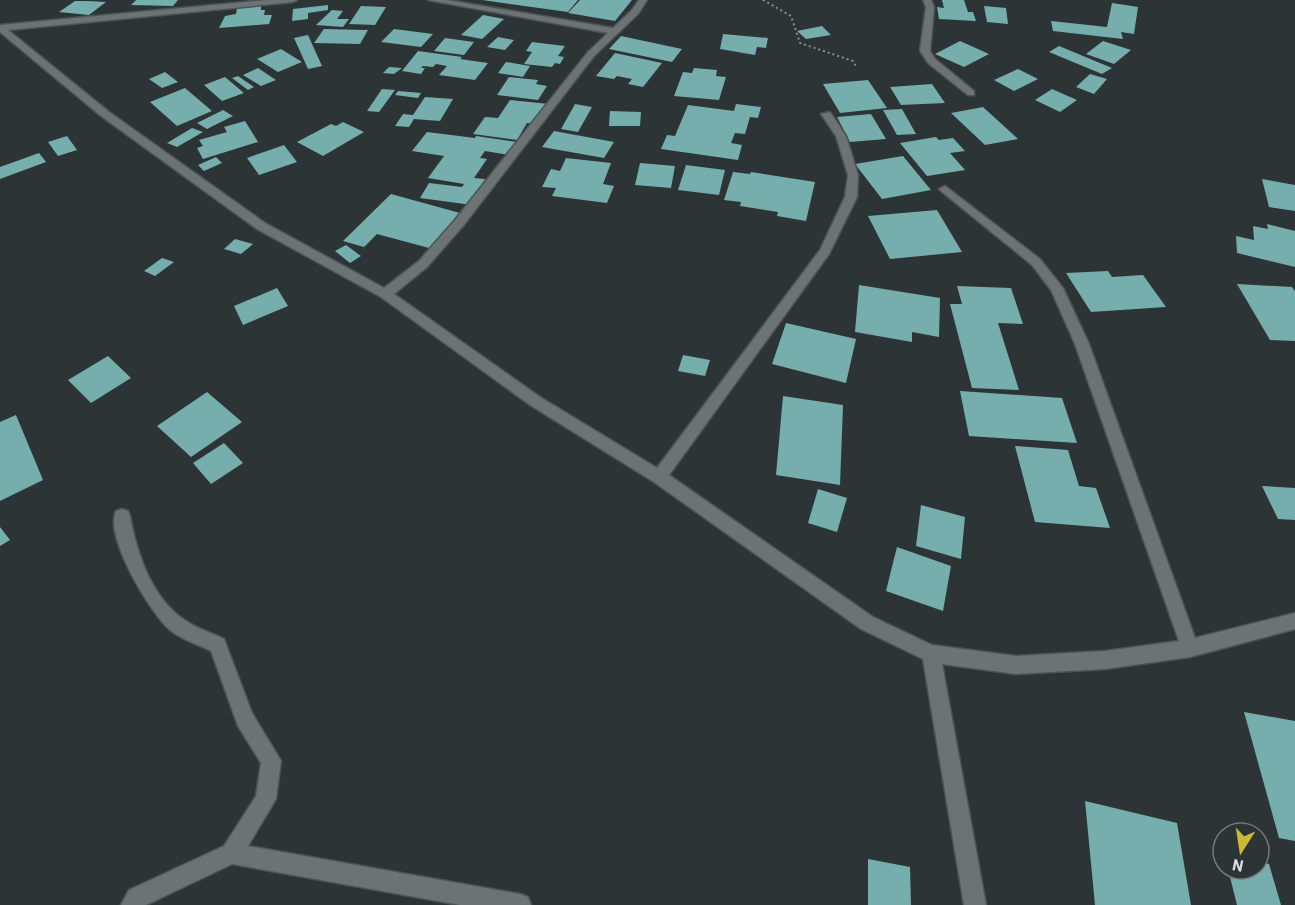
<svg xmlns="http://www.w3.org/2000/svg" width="1295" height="905" font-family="Barlow,sans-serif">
	<rect width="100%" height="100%" fill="#2d3436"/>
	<path fill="#75aeac" d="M136,0H178L173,6L131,5Z
		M482,0H578L568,12Z
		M580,0H632L615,21L568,13Z
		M942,0H964L968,12H973L976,21L939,19L937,7L944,8Z
		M75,1H87L106,2L89,15L59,12Z
		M1112,3L1138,7L1134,34L1121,32L1123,39L1053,31L1051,21L1107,27Z
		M261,4V10H265L264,15H272L269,24L219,28L225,16L236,14L237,8Z
		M328,5V10L308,13V19L292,21L293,9Z
		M361,6L386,7L375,25L349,24Z
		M984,6L1006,8L1008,24L987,22Z
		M332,10L343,11L337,19H349L343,27L316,25Z
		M483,15L504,19L482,39L461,35Z
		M822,26L831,35L806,39L797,31Z
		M324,29L368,30L360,44L314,43Z
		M394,29L433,34L421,47L381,42Z
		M723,34L768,38L766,48L757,47L755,55L720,49Z
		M308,35L322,66L308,69L294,38Z
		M621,36L682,49L672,62L609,49Z
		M498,37L514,40L505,50L487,47Z
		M445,38L474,42L464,55L434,51Z
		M960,41L989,54L964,67L935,54Z
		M1103,41L1131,50L1114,64L1086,54Z
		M532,42L565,46L558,56L564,57L560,64L555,63L552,67L524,64L532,52L526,51Z
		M1059,46L1112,68L1102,74L1049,52Z
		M281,49L302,62L278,72L257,59Z
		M418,51L462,57L460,59L488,63L475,80L439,75L447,66L436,64L433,67L423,66L421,68H425L421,74L402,71Z
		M615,53L662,63L643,87L628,84L632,79L617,76L614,79L596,76Z
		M506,62L530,66L523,77L498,73Z
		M389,67L402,68L394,74L383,73Z
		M258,68L276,80L261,86L243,75Z
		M694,68L717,70L716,76L726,77L719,100L674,96L683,72L692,73Z
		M1018,69L1038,79L1014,91L994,80Z
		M165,72L178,82L162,88L149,79Z
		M1090,74L1107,79L1094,94L1076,87Z
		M238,76L254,87L248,90L232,78Z
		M225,77L244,93L222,101L204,85Z
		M509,77L538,80L536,84L547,86L538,100L497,95Z
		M868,80L887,108L840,113L823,84Z
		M932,84L945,103L901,105L890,87Z
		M185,88L212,111L177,126L150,102Z
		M382,89L395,90L379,112L367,111Z
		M1052,89L1077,100L1060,112L1035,100Z
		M398,91L421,93L418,98L395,95Z
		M425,97L453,99L440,121L414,119L409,127L395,126L403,114L413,115Z
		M510,100L549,104L537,124L527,123L517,140L473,134L485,117L498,118Z
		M575,104L592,107L578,132L561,129Z
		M736,104L761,107L758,118L750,117L745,134L735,133L731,143L742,145L738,160L661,149L667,135L675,136L688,105L734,111Z
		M983,107L1018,139L985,145L951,113Z
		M902,109L916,134L897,135L883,110Z
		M223,110L233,116L207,129L197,123Z
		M610,111L641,112L640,126H609Z
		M871,114L886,139L850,142L837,117Z
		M245,121L258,142L203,159L197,148L203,146L199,140L227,132L224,127Z
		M343,122L364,132L323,156L297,142L331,124L336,126Z
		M192,128L203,132L177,147L167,143Z
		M554,131L614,142L604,158L542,147Z
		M427,132L475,138L476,136L517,142L509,155L485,151L480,158L487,159L474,178L485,179L472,205L420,198L429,183L462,187L464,184L428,178L444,156L412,151Z
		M67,136L77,150L58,156L48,142Z
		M936,137L939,140L953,138L965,151L950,153L965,170L927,176L900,143Z
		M284,145L297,162L259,175L247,158Z
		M39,153L46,162L0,179V167Z
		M903,156L931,190L882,199L855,164Z
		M216,157L222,163L204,171L198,165Z
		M566,158L611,163L603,184L614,186L607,203L552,196L556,188L542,187L551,169L560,171Z
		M640,163L675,166L671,188L635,185Z
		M686,165L725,170L719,195L678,190Z
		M733,172L750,174L751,172L815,182L806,221L777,216L778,212L740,206L741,202L724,200Z
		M1262,179L1295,185V211L1269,207Z
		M391,194L460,213L429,248L377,234L364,247L343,241Z
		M937,210L962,252L890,259L868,216Z
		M1267,224L1295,231V267L1237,253L1236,236L1254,240L1253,226L1268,229Z
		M235,239L253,244L241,254L224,249Z
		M346,245L361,256L350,263L335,251Z
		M162,258L174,262L155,276L144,271Z
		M1108,271L1112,277L1143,275L1166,307L1091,312L1066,273Z
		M1237,284L1292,287L1295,291V341L1270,340Z
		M859,285L940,298L939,337L912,332V342L855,332Z
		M957,286L1011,288L1023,324L998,323L1019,390L972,388L950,304H962Z
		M277,288L288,306L243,325L234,306Z
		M786,323L856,339L846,383L772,364Z
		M683,355L710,360L705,376L678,371Z
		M108,356L131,378L91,403L68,380Z
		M960,391L1062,398L1077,443L969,436Z
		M207,392L242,422L191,457L157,426Z
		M783,396L843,405L840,485L776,475Z
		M16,415L43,480L0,501V422Z
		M224,443L243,463L211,484L193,463Z
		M1015,446L1068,450L1079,486L1096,488L1110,528L1035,522Z
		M1262,486L1295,488V520L1278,519Z
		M818,489L847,498L837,532L808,523Z
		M921,505L965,517L961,559L916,546Z
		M0,527L10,540L0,546Z
		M897,547L951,566L943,611L886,591Z
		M1244,712L1295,721V841L1279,838Z
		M1085,801L1177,823L1191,905H1095Z
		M868,859L910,867L911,905H868Z
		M1259,862L1269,864L1281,905H1237L1228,869H1259Z"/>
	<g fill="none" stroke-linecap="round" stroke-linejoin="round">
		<g stroke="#4c5355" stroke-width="3">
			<path id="street" d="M267,0H297L293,2L8,30L109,112L265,223L384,288L419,261L455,220L588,52L608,33L428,0H447L613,28L632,10L639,0H647L638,14L594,56L463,226L427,267L394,294L540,397L657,468L820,250L845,197L848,175L836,136L821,114L830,112L846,136L858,175L857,197L829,254L669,475L873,617L932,645L1016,656L1105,651L1179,641L1075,344L1051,290L1032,265L941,191L939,189L945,186L1040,259L1063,288L1089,344L1195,638L1295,613V629L1190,657L1105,669L1016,674L942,664L986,905H964L923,659L861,629L654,482L530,405L381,297L257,229L101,116L0,32V25Z
				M923,0H931L934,7L930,51L935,59L974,91V95H968L928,63L920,51L926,7Z
				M122,509L128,511L130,516C137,554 152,599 186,621C198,629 212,633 224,639L252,713L281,761L276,799L248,846L520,894L528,897L531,905H460L232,864L146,905H121L129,890L224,846L256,796L261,763L238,726L211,651C198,644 182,640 170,630C150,613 104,536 116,511Z"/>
		</g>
		<path stroke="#8b9193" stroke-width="2" stroke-dasharray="2 3" stroke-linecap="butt" d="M763,0L791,16L800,43L853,61L857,68"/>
		<use href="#street" fill="#6b7375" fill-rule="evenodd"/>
	</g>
	<g transform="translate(1241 851) rotate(192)"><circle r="28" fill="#2d3436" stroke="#73797a" stroke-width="1.5"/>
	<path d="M0-4.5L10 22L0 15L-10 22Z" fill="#cdb938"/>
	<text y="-9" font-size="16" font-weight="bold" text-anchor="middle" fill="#dbe0e1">N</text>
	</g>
</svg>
